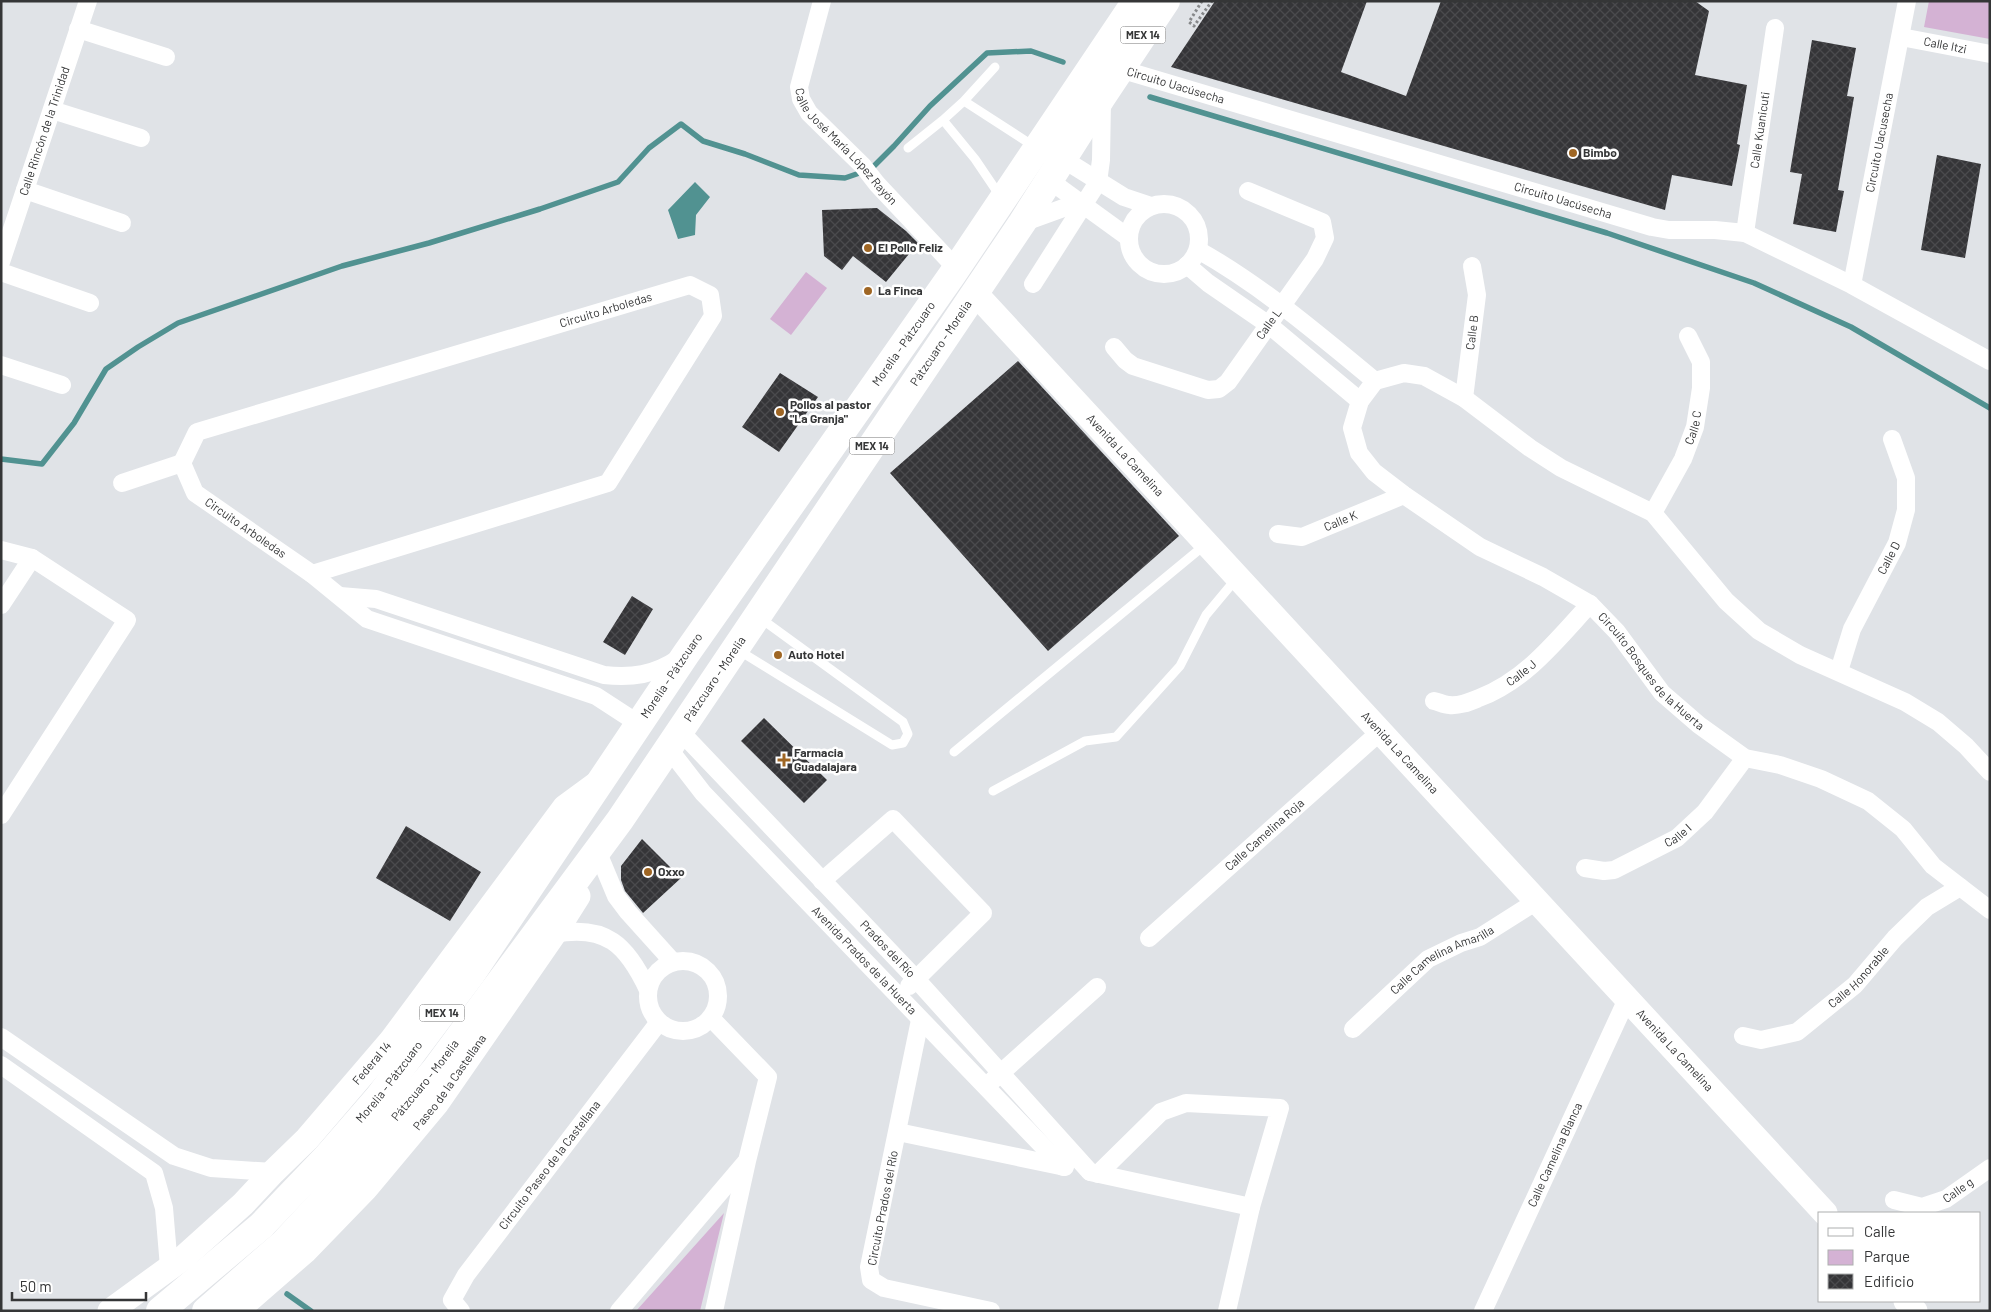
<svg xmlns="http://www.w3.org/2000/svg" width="1991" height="1312" font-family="Barlow,sans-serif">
	<defs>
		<pattern id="building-cross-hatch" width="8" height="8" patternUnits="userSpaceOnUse" patternTransform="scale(1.25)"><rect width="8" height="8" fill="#353538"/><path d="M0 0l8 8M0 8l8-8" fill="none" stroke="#4a4a4d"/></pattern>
	</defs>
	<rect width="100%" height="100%" fill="#e0e3e7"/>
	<path fill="#d4b2d4" d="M1929,1H1990V39L1924,27Z
		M806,272L827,288L791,335L770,319Z
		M724,1213L700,1311H636Z"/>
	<path fill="#519291" d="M695,182L710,197L696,215L695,235L678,239L668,210Z"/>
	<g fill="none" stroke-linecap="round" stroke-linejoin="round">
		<path stroke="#519291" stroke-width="5.5" d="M1150,97L1607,233L1754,283L1851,327L1990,408
			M1,459L42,464L74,423L106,369L138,347L178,323L342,266L429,243L540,209L618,182L649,148L681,124L703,141L745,154L799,175L845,178L871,169L894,146L930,106L987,53L1031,51L1063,62
			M287,1294L311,1311"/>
	</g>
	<path fill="url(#building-cross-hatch)" d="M1215,1H1367L1341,72L1406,96L1441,1H1695L1709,11L1695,75L1747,85L1737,144L1740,145L1732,186L1672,175L1665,210L1171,67Z
		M1812,40L1856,48L1847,96L1854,97L1838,190L1844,191L1836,232L1793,224L1802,174L1790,172Z
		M1937,155L1981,164L1965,258L1921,250Z
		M877,208L906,231L918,243L886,282L853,256L842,270L824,256L822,210Z
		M1018,361L1179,536L1048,651L890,473Z
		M780,373L818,397L779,452L742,427Z
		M632,596L653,609L625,655L603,642Z
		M764,718L827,780L804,803L741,741Z
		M406,826L481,872L450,921L376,878Z
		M642,839L681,878L643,913L625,891L621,880V866Z"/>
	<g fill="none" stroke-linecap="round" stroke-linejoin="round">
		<path stroke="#86888a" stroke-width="3" stroke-dasharray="2.5 2.5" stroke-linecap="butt" d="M1202,1L1189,22L1194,26L1212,1"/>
		<path stroke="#fff" stroke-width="9" d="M964,101L995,67
			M908,148L943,120
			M1000,196L975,159L943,120L964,101L1035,147
			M738,650L892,745L903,743L908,734L903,722L760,618
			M954,752L1206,544
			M993,791L1085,741L1116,737L1180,666L1206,615L1236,579"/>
		<g stroke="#fff" stroke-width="18">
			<path id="s1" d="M822,1L799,87L801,99L809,113L863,166L877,184L957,269"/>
			<path d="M78,29L166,57"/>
			<path id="s2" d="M1901,37L1990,54"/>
			<path id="s3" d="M1120,69L1652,227L1669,230H1715L1745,233L1852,285L1990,361"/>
			<path d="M52,110L141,138"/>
			<path d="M1063,159L1124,197L1151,206"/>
			<path d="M1049,180L1129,238"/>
			<path d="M25,190L122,223"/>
			<circle cx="1164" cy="239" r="35"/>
			<path d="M1022,223L1080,202"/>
			<path id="s4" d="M1745,233L1775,28"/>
			<path d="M1198,250C1262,286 1318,334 1375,381"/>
			<path id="s5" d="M1,262L88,1"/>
			<path d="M1187,265L1208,283L1269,325L1360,401"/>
			<path d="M1,272L90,303"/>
			<path d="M1033,284L1098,182L1101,160L1102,101"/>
			<path id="s6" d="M1852,285L1907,1"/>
			<path id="s7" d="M1114,347L1125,360L1133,366L1208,390L1219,389L1228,382L1315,259L1325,238L1322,222L1248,191"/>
			<path d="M1,365L62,385"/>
			<path id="s8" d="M1464,398L1477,295L1472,266"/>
			<path id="s9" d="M182,463L197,432L690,285L710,295L713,316L608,483L312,574"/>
			<path id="s10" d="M182,463L195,493L312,574L367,619L596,696L639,724"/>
			<path d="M122,483L182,463"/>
			<path id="s11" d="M1653,513L1683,459L1695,427L1701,388V362L1688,336"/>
			<path id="s12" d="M1278,534L1302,537L1404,495"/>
			<path d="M1,550L32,558L127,620L1,815"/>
			<path d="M340,596L376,599L604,675C632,678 654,675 678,659"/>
			<path d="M1,605L32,558"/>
			<path id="s13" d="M1839,671L1852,629L1897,543L1906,510V478L1892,439"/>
			<path id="s14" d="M1434,701C1439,702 1444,705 1449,705C1460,706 1469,702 1479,698C1526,680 1556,641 1590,604"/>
			<path id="s15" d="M680,731L916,979L1090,1172"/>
			<path id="s16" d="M669,749L703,793L1063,1167"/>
			<path id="s17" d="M1990,772L1966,746L1938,722L1905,702L1800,655L1759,631L1726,601L1653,513L1561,468L1530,448L1464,398L1424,376L1404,373L1375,381L1360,401L1352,428L1359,453L1374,472L1404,495L1480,547L1543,577L1590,604L1617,632L1662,693L1699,725L1745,758L1780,765L1821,779L1868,801L1903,829L1933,866L1990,910"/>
			<path d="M601,860L616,896L628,912L673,962"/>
			<path id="s18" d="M1585,868L1604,871L1614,870L1677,838L1705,812L1745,758"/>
			<path d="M822,881L893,819L983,913L909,986"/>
			<path d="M554,934C606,924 627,945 648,990"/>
			<path id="s19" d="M1149,938L1381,731"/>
			<circle cx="683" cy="996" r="35"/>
			<path d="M711,1018L768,1077L747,1161L714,1311"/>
			<path d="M920,1020L869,1267L871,1280L884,1288L991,1311"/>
			<path id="s20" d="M1353,1029L1428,959L1461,943L1480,937L1537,901"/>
			<path id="s21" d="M1743,1036L1761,1040L1797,1032L1855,985L1895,938L1927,907L1960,887"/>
			<path d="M1,1037L174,1156L211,1168L273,1172"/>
			<path d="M1,1065L154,1173L164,1208L169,1267"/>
			<path d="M993,1080L1097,987"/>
			<path d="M898,1132L1065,1167"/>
			<path d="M1090,1172L1251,1207"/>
			<path d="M1098,1174L1161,1112L1186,1103L1280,1108L1251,1207L1227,1311"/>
			<path id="s22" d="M1894,1200L1922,1207L1946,1199L1990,1168"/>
			<path id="s23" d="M461,1311L452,1300L466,1275L659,1022"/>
			<path d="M619,1311L745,1163"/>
			<path id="s24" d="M1483,1311L1627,999"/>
		</g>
		<g stroke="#fff" stroke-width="25">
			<path id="s25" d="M975,293L1825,1213"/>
			<path d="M1906,1301L1915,1311"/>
			<path id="s26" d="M110,1311L183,1258L243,1204L273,1172L307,1139L391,1041L565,807L595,785"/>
			<path id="s27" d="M236,1311L305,1251L366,1188L437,1103L554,934L578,896"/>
		</g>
		<g stroke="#fff" stroke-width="28">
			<path id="s28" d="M160,1311L261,1226L327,1157L379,1097L472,973L686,654L952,275L1136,1"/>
			<path id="s29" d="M206,1311L284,1243L349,1173L435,1070L620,820L1022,223L1102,97L1166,1"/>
		</g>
	</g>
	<g fill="#9f6624" stroke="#fff" stroke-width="2">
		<circle cx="1573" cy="153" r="5"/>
		<circle cx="868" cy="248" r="5"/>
		<circle cx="868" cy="291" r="5"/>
		<circle cx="780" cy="412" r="5"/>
		<circle cx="778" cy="655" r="5"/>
		<path d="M781.5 752.5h5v5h5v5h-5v5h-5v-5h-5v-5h5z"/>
		<circle cx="648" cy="872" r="5"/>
	</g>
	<g text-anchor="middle" stroke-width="5" stroke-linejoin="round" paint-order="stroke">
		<g fill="#fff" stroke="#727273" stroke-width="1">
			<rect x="1120.5" y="26.5" width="45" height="17" rx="4"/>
			<rect x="849.5" y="437.5" width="45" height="17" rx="4"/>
			<rect x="419.5" y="1004.5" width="45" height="17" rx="4"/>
		</g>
		<g font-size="11" font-weight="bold" fill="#353637">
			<text x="1143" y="39">MEX 14</text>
			<text x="872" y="450">MEX 14</text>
			<text x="442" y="1017">MEX 14</text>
		</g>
		<g font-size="12" fill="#353637" stroke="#fff">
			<text dy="4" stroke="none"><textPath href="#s2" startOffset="45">Calle Itzi</textPath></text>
			<text dy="4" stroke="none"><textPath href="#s3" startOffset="58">Circuito Uacúsecha</textPath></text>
			<text dy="4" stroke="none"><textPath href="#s4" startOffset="104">Calle Kuanicuti</textPath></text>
			<text dy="4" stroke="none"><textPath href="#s5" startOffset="138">Calle Rincón de la Trinidad</textPath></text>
			<text dy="4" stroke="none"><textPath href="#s6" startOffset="145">Circuito Uacusecha</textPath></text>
			<text dy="4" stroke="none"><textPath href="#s1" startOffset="166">Calle José María López Rayón</textPath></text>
			<text dy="4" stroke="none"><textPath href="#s3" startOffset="462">Circuito Uacúsecha</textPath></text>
			<text dy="4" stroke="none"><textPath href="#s9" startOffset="461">Circuito Arboledas</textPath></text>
			<text dy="4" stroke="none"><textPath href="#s7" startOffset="199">Calle L</textPath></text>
			<text dy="4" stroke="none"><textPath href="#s8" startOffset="66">Calle B</textPath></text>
			<text dy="4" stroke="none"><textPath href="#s29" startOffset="1219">Pátzcuaro - Morelia</textPath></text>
			<text dy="4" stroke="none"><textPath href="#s28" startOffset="1225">Morelia - Pátzcuaro</textPath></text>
			<text dy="4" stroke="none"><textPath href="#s11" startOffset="95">Calle C</textPath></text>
			<text dy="4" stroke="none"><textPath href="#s25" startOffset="221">Avenida La Camelina</textPath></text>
			<text dy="4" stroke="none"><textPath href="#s12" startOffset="66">Calle K</textPath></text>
			<text dy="4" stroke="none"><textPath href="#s10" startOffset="94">Circuito Arboledas</textPath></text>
			<text dy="4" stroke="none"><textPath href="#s13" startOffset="124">Calle D</textPath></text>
			<text dy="4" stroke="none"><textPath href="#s17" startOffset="1199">Circuito Bosques de la Huerta</textPath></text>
			<text dy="4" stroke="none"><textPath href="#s14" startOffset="96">Calle J</textPath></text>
			<text dy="4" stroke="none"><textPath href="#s28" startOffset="820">Morelia - Pátzcuaro</textPath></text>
			<text dy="4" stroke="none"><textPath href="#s29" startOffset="814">Pátzcuaro - Morelia</textPath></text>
			<text dy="4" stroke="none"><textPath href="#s25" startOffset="626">Avenida La Camelina</textPath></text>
			<text dy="4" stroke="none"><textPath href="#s18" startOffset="102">Calle I</textPath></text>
			<text dy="4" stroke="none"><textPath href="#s19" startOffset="155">Calle Camelina Roja</textPath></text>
			<text dy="4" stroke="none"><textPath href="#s15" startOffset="301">Prados del Río</textPath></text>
			<text dy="4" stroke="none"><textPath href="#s16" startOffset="288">Avenida Prados de la Huerta</textPath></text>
			<text dy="4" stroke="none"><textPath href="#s20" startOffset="114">Calle Camelina Amarilla</textPath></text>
			<text dy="4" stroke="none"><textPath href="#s21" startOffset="138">Calle Honorable</textPath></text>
			<text dy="4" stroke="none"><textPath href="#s25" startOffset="1031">Avenida La Camelina</textPath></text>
			<text dy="4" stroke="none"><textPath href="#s26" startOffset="362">Federal 14</textPath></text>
			<text dy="4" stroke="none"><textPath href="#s29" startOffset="319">Pátzcuaro - Morelia</textPath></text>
			<text dy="4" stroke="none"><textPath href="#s28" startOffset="325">Morelia - Pátzcuaro</textPath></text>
			<text dy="4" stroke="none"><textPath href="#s27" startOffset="314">Paseo de la Castellana</textPath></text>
			<text dy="4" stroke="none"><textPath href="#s24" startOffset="172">Calle Camelina Blanca</textPath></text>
			<text dy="4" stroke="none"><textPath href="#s23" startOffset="181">Circuito Paseo de la Castellana</textPath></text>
			<text dy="4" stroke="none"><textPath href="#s22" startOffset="69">Calle g</textPath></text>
			<text transform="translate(883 1208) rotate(-79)" y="4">Circuito Prados del Río</text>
		</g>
		<g font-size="12" font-weight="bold" fill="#353637" stroke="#fff" text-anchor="start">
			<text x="1583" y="157">Bimbo</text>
			<text x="878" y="252">El Pollo Feliz</text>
			<text x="878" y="295">La Finca</text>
			<text x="790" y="409">Pollos al pastor<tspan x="790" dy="14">"La Granja"</tspan></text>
			<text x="788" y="659">Auto Hotel</text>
			<text x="794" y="757">Farmacia<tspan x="794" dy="14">Guadalajara</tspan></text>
			<text x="658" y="876">Oxxo</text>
		</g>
	</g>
	<rect width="1991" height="1312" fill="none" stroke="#353637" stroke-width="5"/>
	<rect x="1818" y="1212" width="162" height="90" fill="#ffffff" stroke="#aeafaf"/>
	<rect x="1828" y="1228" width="25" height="8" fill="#ffffff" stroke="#aeafaf"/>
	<text x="1864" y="1237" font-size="15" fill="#353637">Calle</text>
	<rect x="1828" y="1250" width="25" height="15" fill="#d4b2d4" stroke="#aeafaf"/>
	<text x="1864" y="1262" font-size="15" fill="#353637">Parque</text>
	<rect x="1828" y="1274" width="25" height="15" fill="url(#building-cross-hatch)" stroke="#aeafaf"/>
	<text x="1864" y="1287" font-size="15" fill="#353637">Edificio</text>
	<path d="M12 1292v8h134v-8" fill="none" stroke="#353637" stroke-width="2.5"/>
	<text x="20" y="1292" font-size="15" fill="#353637" stroke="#ffffff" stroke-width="4" paint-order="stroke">50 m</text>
</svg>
